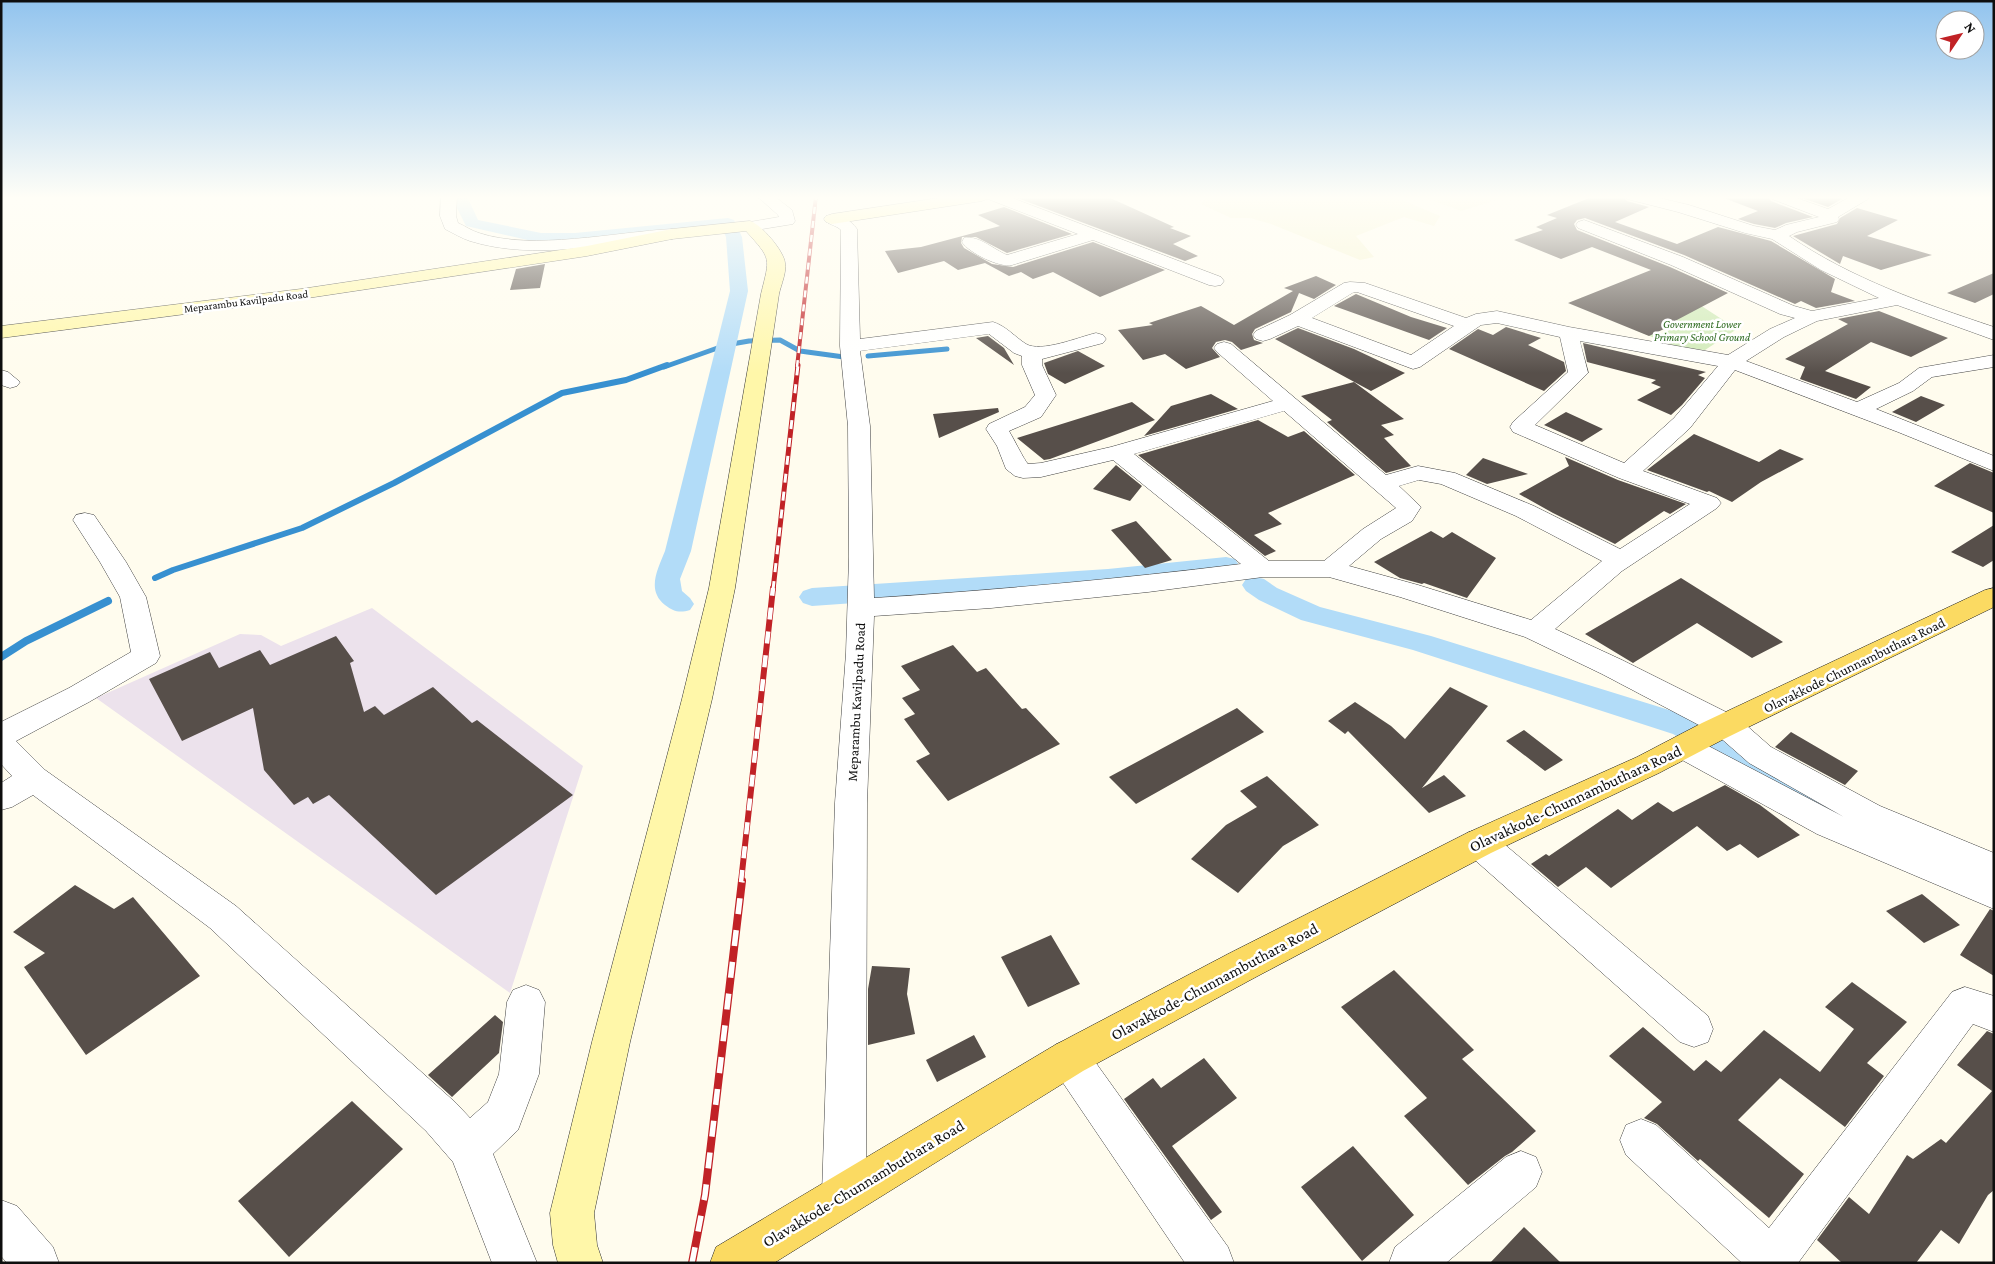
<svg xmlns="http://www.w3.org/2000/svg" width="1995" height="1264" font-family="'Crimson Pro',serif">
	<rect width="100%" height="100%" fill="#fffcee"/>
	<path fill="#ece2ec" d="M372,608L583,766L510,993L96,698L240,634L261,635L281,646Z"/>
	<path fill="#f6f3ce" d="M1201,196H1393L1440,216L1434,226L1404,217L1356,236L1374,257L1360,260L1271,224L1250,218H1231L1201,204L1206,198Z
		M1421,196H1511L1461,211Z"/>
	<path fill="#d0eab7" d="M1700,305L1737,329L1705,350L1679,348L1635,330L1642,326L1661,334L1684,324L1661,314Z"/>
	<g fill="none" stroke-linecap="round" stroke-linejoin="round">
		<path stroke="#3790d0" stroke-width="5" d="M868,356L947,349
			M664,367L726,345L749,341L780,340L800,351L844,357"/>
		<path stroke="#3790d0" stroke-width="6" d="M155,578L173,570L302,528L394,483L562,393L626,380L667,365"/>
		<path stroke="#3790d0" stroke-width="8" d="M1,657L26,641L108,601"/>
		<path fill="#b2dcf8" fill-rule="evenodd" d="M451,196H467L478,220L541,233H575L728,218L734,220L742,237L748,291L691,551L680,579L682,591L690,598L694,604L690,610C680,613 674,612 665,605C646,590 658,569 665,551L730,291L726,237L722,228L575,243H541L466,226Z
			M1226,557L1235,559L1239,565L1235,571L1108,585L812,606L803,603L799,597L803,591L812,588L1108,569Z
			M1255,577L1264,579L1277,588L1320,607L1431,636L1695,718L1837,797L1842,806L1837,815L1826,819L1815,815L1673,734L1413,650L1301,620L1259,600L1246,591L1242,585L1246,579Z"/>
	</g>
	<path fill="#574f4a" d="M1012,196H1106L1174,227L1170,228L1191,236L1173,244L1198,256L1185,261Z
		M1594,196H1622L1627,201L1649,207L1615,222L1677,244L1718,227L1771,241L1835,279L1831,292L1855,301L1816,308L1801,301L1795,304L1684,255L1585,218L1577,220L1574,224L1577,230L1670,267L1728,293L1675,321L1679,322L1649,336L1568,303L1651,270L1592,247L1561,259L1514,240L1543,230L1536,227L1557,218L1547,215Z
		M1724,196H1767L1771,201L1813,217L1786,223L1775,228L1754,224L1738,219L1758,211L1724,198Z
		M1796,196H1832L1842,199L1828,207Z
		M1004,207L1072,234L1007,253L976,237H962L961,243L964,248L992,264L1013,267L1093,242L1165,270L1100,297L1053,272L1033,279L1021,272L1009,276L985,263L958,270L944,261L898,273L885,251L921,247L1000,226L978,215Z
		M1857,208L1898,220L1867,236L1932,255L1881,270L1843,256L1840,264L1793,236L1837,224L1840,218Z
		M545,264L540,288L510,290L516,269Z
		M1994,273V294L1975,303L1947,293Z
		M1316,276L1336,285L1314,299L1299,293L1291,312L1255,329L1252,334L1254,340L1263,343L1241,350L1232,342L1225,340L1216,342L1212,348L1220,357L1186,369L1165,354L1143,360L1118,330L1153,325L1149,323L1201,306L1234,325L1293,291L1284,288Z
		M1356,294L1411,317L1447,328L1429,340L1334,306Z
		M1879,311L1948,338L1911,357L1871,342L1825,371L1871,387L1856,399L1800,379L1805,367L1785,359L1848,324L1838,319Z
		M1506,327L1541,338L1528,345L1564,362L1566,371L1544,391L1449,349L1478,329L1493,335Z
		M1298,328L1354,349L1405,373L1371,391L1275,339Z
		M988,336L1004,348L1014,365L976,338Z
		M1583,343L1706,372L1698,375L1705,378L1682,405L1671,415L1637,400L1661,387L1651,383L1656,380L1587,362Z
		M1078,351L1105,366L1065,384L1048,374L1044,363Z
		M1354,382L1404,419L1381,425L1394,435L1384,438L1411,466L1386,473L1327,422L1332,420L1301,396Z
		M1211,394L1238,409L1144,436L1171,406Z
		M1921,396L1945,405L1916,422L1892,412Z
		M1132,402L1155,420L1050,459L1044,460L1017,438Z
		M998,408L999,412L939,438L933,414Z
		M1566,412L1603,429L1582,442L1544,425Z
		M1258,420L1288,437L1304,431L1355,475L1268,513L1282,524L1254,535L1276,551L1265,556L1138,455Z
		M1694,434L1759,462L1780,449L1804,459L1761,482L1732,502L1709,491L1707,492L1647,470Z
		M1565,457L1618,480L1686,504L1670,514L1664,511L1615,544L1553,513L1519,494L1569,466Z
		M1483,458L1528,474L1487,484L1466,475Z
		M1970,463L1994,473V513L1934,486Z
		M1116,465L1142,486L1130,501L1093,489Z
		M1136,521L1172,560L1145,568L1111,530Z
		M1994,525V560L1983,567L1951,552Z
		M1431,531L1443,538L1452,532L1496,558L1467,598L1424,583L1422,584L1400,578L1374,562Z
		M1681,578L1783,642L1752,658L1697,623L1633,663L1585,634Z
		M336,636L354,661L350,663L364,712L375,706L384,715L433,687L472,723L477,720L573,795L436,895L329,795L313,804L308,797L294,805L264,770L253,708L182,741L149,679L210,652L219,668L260,650L270,665Z
		M953,645L977,672L986,668L1022,709L1026,708L1060,744L948,801L916,761L930,754L904,719L915,714L902,698L920,690L901,666Z
		M1450,687L1488,706L1422,788L1444,775L1466,796L1429,813L1348,731L1345,734L1328,721L1355,702L1391,726L1405,739Z
		M1237,708L1264,732L1136,804L1109,777Z
		M1524,730L1563,760L1545,771L1506,741Z
		M1791,732L1858,771L1845,785L1775,747Z
		M1267,776L1319,825L1283,846L1238,893L1191,859L1226,825L1257,807L1240,791Z
		M1725,785L1760,805L1800,835L1758,858L1740,844L1727,851L1697,826L1611,888L1586,867L1558,887L1531,864L1546,854L1549,856L1618,809L1632,820L1658,802L1673,812Z
		M75,885L114,909L133,897L200,976L86,1055L24,967L45,953L13,932Z
		M1922,894L1960,925L1924,943L1886,911Z
		M1990,909L1994,911V976L1960,955Z
		M1051,935L1080,984L1028,1007L1001,957Z
		M872,966L910,968L907,994L915,1034L868,1045V989Z
		M1394,970L1474,1050L1462,1059L1536,1131L1512,1152L1505,1156L1468,1185L1404,1116L1427,1098L1341,1007Z
		M1852,982L1907,1022L1867,1063L1884,1076L1845,1127L1780,1078L1738,1120L1804,1174L1769,1218L1700,1159L1698,1161L1657,1124L1644,1118L1662,1102L1609,1056L1643,1027L1694,1071L1706,1060L1721,1072L1764,1030L1820,1072L1854,1029L1825,1007Z
		M495,1015L503,1022L499,1053L452,1097L428,1075Z
		M1987,1031L1994,1034V1190L1988,1195L1959,1244L1941,1230L1916,1263H1842L1817,1240L1849,1197L1869,1214L1907,1155L1913,1159L1941,1139L1946,1143L1992,1091L1957,1065Z
		M974,1035L986,1057L937,1082L926,1060Z
		M1204,1058L1237,1098L1172,1146L1222,1212L1211,1220L1124,1099L1153,1078L1161,1088Z
		M352,1101L403,1149L289,1257L238,1201Z
		M1353,1146L1414,1215L1362,1261L1301,1187Z
		M1524,1227L1561,1263H1490Z"/>
	<g fill="none" stroke-linecap="round" stroke-linejoin="round">
		<g stroke="#414141" stroke-width="1">
			<path id="street" d="M441,196H457L456,216L458,223C465,226 472,231 479,233C533,251 615,232 672,229L678,231L680,234L678,237L672,239C606,243 535,261 470,241C461,238 453,233 445,229L440,216Z
				M757,196H774L792,210L795,221L793,224L750,231L744,229L742,226L744,223L779,217L778,215Z
				M985,196H1007L1221,277L1224,281L1221,285L1215,286L1209,285L1093,240L1012,265C1000,268 969,253 962,242L964,238C979,235 994,250 1007,255L1078,234L988,199Z
				M1624,196H1651L1689,205L1754,226L1775,230L1786,225L1819,217L1772,199L1769,196H1791L1828,209L1852,196H1871L1868,199L1838,217L1839,219L1837,222L1797,232L1789,236C1852,279 1922,303 1994,327V340L1897,305L1817,321L1784,337L1746,361L1857,402L1899,383L1919,368L1994,355V367L1932,377L1913,391L1876,409L1994,456V471L1898,432L1735,370L1690,428L1643,471L1717,498L1721,503L1717,508L1622,571L1555,629L1622,660L1738,718L1771,747L1880,806L1994,853V909L1817,834L1673,755L1669,747L1673,739L1684,736L1695,739L1844,817L1749,763L1716,734L1602,674L1525,637L1400,597L1329,577H1263L1148,592L991,608L874,616L867,803L866,1194L859,1209L844,1216L829,1209L822,1194L835,803L846,653L849,557L848,426L840,346L841,230C836,225 828,225 824,219L826,216C838,213 850,219 857,229L860,339L993,322C1006,326 1015,337 1026,344C1041,353 1079,337 1096,333L1103,335L1106,339L1103,343L1042,359V365L1056,395L1041,417L1009,431C1014,439 1024,460 1028,464L1041,463L1111,447L1273,401L1217,352L1214,348L1217,344L1224,342L1231,344L1386,475L1418,466L1455,473L1534,506L1620,549L1690,504L1619,478L1513,432L1510,427L1513,422L1568,372L1560,337L1497,323L1481,325L1420,367L1413,369L1298,326L1270,339L1263,341L1256,339L1253,335L1256,331L1290,315L1344,283L1350,282L1365,283L1466,318L1476,314L1497,311L1569,327L1728,355L1770,329L1795,318L1780,314L1671,265L1578,228L1576,225L1578,222L1584,220L1683,257L1794,306L1812,311L1879,298L1821,270L1772,239L1745,233L1678,212L1627,199ZM1354,292H1357L1454,326L1411,355L1312,318ZM989,334L1014,353L1022,356V365L1035,395L1025,407L989,424L986,429L997,446L1006,469L1015,476L1023,478L1041,477L1113,460L1241,564C1119,579 997,590 874,598L870,426L860,351ZM1580,341L1718,366L1674,418L1624,463L1535,425L1588,373ZM1284,411L1396,508L1363,529L1324,561H1269L1134,454ZM1419,480L1441,484L1516,516L1602,561L1531,620L1418,585L1349,566L1381,539L1412,521L1421,507L1399,486Z
				M1,370L8,372L20,382L17,386L10,388L1,385Z
				M85,513L94,515L126,562L146,597L160,656L156,663L89,702L16,741L45,770L236,906L456,1103L470,1118L488,1102L499,1074L507,1002L513,990L526,985L539,990L545,1002L539,1074L518,1130L493,1154L537,1263H492L453,1162L426,1131L210,928L33,795L12,807L1,810V783L12,776L1,764V722L69,688L131,652L120,597L100,562L73,520L76,515Z
				M1479,829L1491,833L1708,1016L1713,1029L1708,1042L1694,1047L1680,1042L1467,853L1462,843L1467,833Z
				M1965,987L1994,996V1032L1973,1024L1798,1263H1742L1626,1155L1620,1140L1626,1125L1641,1119L1656,1125L1769,1228L1952,992Z
				M1069,1039L1083,1045L1228,1247L1234,1263H1185L1055,1071L1049,1058L1055,1045Z
				M1521,1151L1536,1157L1542,1172L1536,1187L1446,1263H1389L1395,1247L1506,1157Z
				M1,1200L17,1206L53,1247L59,1263H7L1,1256Z"/>
		</g>
		<g stroke="#303030" stroke-width="1">
			<path id="secondary" d="M952,196H990L987,199L982,201L832,224L826,222L824,219L826,216L832,214Z
				M750,221C761,224 784,251 785,263C787,271 781,285 779,294L735,588L712,699L630,1042L594,1213L597,1245L603,1263H558L553,1245L550,1213L592,1042L682,699L709,588L761,294C770,257 772,260 746,231L672,239L587,256L301,299L1,338V326L301,289L587,246L672,229Z"/>
		</g>
		<g stroke="#1f1f1f" stroke-width="1">
			<path id="primary" d="M1994,588V607L1724,739L1659,773L1491,853L1254,978L1083,1071L774,1263H710L716,1247L1055,1045L1228,954L1467,833L1637,757L1702,723L1985,590Z"/>
		</g>
		<use href="#street" fill="#fff" fill-rule="evenodd"/>
		<use href="#secondary" fill="#fff7a9" fill-rule="evenodd"/>
		<use href="#primary" fill="#fbda62" fill-rule="evenodd"/>
		<g stroke="#c12226" stroke-width="4">
			<path id="rail-far3" d="M797,367L816,196"/>
		</g>
		<g stroke="#c12226" stroke-width="5">
			<path id="rail-far2" d="M773,590L798,365"/>
		</g>
		<g stroke="#c12226" stroke-width="6">
			<path id="rail-far1" d="M741,882L773,588"/>
		</g>
		<g stroke="#c12226" stroke-width="8">
			<path id="rail" d="M692,1263L705,1195L742,881"/>
		</g>
		<use href="#rail-far3" stroke="#fff" stroke-width="2.5" stroke-dasharray="7" stroke-linecap="butt"/>
		<use href="#rail-far2" stroke="#fff" stroke-width="3" stroke-dasharray="9" stroke-linecap="butt"/>
		<use href="#rail-far1" stroke="#fff" stroke-width="4.5" stroke-dasharray="12" stroke-linecap="butt"/>
		<use href="#rail" stroke="#fff" stroke-width="5.5" stroke-dasharray="16" stroke-linecap="butt"/>
	</g>
	<linearGradient id="sky" x2="0" y2="1"><stop stop-color="#92c4ee"/><stop offset="0.53" stop-color="#fffef7"/><stop offset="1" stop-color="#fffef7" stop-opacity="0"/></linearGradient>
	<rect width="1995" height="373" fill="url(#sky)"/>
	<g text-anchor="middle" stroke-width="5" stroke-linejoin="round" paint-order="stroke">
		<g font-size="11" fill="#0e0e0e" stroke="#fff">
			<text transform="translate(246 301) rotate(-7)" y="4">Meparambu Kavilpadu Road</text>
		</g>
		<g font-size="11" font-style="italic" fill="#2a671c" stroke="#fff">
			<text x="1702" y="328">Government Lower<tspan x="1702" dy="13">Primary School Ground</tspan></text>
		</g>
		<g font-size="14" fill="#0e0e0e" stroke="#fff">
			<text transform="translate(1854 665) rotate(-26)" y="5">Olavakkode Chunnambuthara Road</text>
			<text transform="translate(856 702) rotate(-87)" y="5">Meparambu Kavilpadu Road</text>
		</g>
		<g font-size="16" fill="#0e0e0e" stroke="#fff">
			<text transform="translate(1575 798) rotate(-25)" y="6">Olavakkode-Chunnambuthara Road</text>
			<text transform="translate(1214 981) rotate(-28)" y="6">Olavakkode-Chunnambuthara Road</text>
			<text transform="translate(863 1183) rotate(-31)" y="6">Olavakkode-Chunnambuthara Road</text>
		</g>
	</g>
	<rect width="1995" height="1264" fill="none" stroke="#0e0e0e" stroke-width="5"/>
	<g transform="translate(1960 35) rotate(55)"><circle r="24" fill="#ffffff" stroke="#9f9f9f"/>
	<path d="M0-4L9 19L0 12L-9 19Z" fill="#c12226"/>
	<text y="-8" font-size="14" font-weight="bold" text-anchor="middle" fill="#0e0e0e">N</text>
	</g>
</svg>
